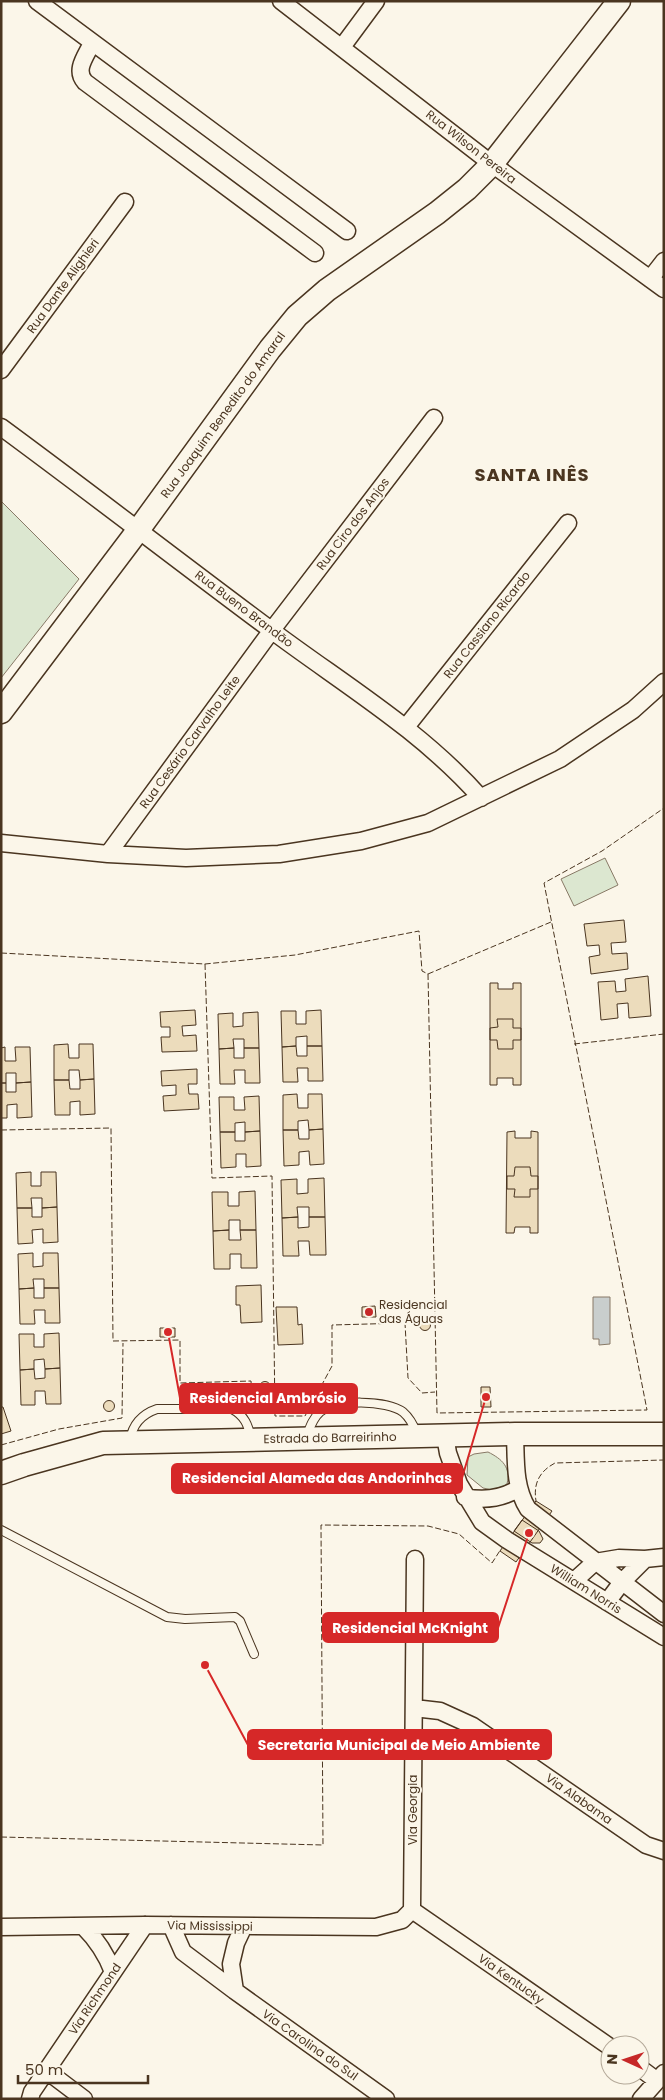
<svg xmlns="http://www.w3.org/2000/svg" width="665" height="2100" font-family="Poppins,sans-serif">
	<rect width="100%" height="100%" fill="#fbf6e9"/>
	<path fill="#dce7d0" stroke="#887966" d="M1,501L79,579L1,678Z
		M605,858L618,885L574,906L561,879Z
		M488,1452C502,1459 511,1467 507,1484L497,1491L483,1488L467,1475L468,1457L474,1454Z"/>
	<path fill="#c9cecd" stroke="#887966" d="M593,1297H610V1344L599,1345V1339H593Z"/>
	<path fill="#ecdcbc" stroke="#4a3520" d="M624,920L626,942L611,943L612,954L627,953L628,969L591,974L589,957L600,955L599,945L587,946L584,924Z
		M648,976L651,1016L629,1018L628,1003L617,1004L618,1018L601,1020L598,982L615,981L616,992L626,991L625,979Z
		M490,983H498V989H513V983H521V1085H513V1078H497V1085H490Z
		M195,1010L196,1025L182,1026L183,1036L196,1035L197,1051L162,1052L161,1037H170V1027H161L160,1012Z
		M321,1010L322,1046H307V1036L296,1037V1046L282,1047L281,1011H296V1024H306V1011Z
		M258,1012L259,1048H244V1039H233L234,1048L219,1049L218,1014L233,1013V1027L243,1026V1013Z
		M497,1019H513V1028H521V1040H513V1049H498L497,1040H490V1028L498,1027Z
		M68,1044L69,1058H79V1044H93L94,1079L80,1080L79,1070H69V1080H54V1045Z
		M296,1046L297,1056H307V1046H322L323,1081H308V1068H297L298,1082H283L282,1047Z
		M5,1047V1061H16L15,1047H30L31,1082L16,1083V1073H6V1083H1V1048Z
		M234,1048V1058H244V1048H259L260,1083H245V1070H234L235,1084H220L219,1049Z
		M197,1069V1084H188L189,1094H198L199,1109L164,1111L163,1096L176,1095V1085L162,1086L161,1071Z
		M94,1079L95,1114L80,1115V1101L70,1102V1115H55L54,1080H69L70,1089H80V1080Z
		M31,1082L32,1117L17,1118V1104L7,1105V1118H1V1083H6V1092H16V1083Z
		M297,1094L298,1108H308V1094H322L323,1129L309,1130L308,1120L298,1121V1130H283V1095Z
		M259,1096L260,1131L245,1132V1122L235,1123V1132H220L219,1097H234V1110H245L244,1097Z
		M323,1129L324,1164L310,1165L309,1151L299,1152V1165L284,1166L283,1130H298L299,1139H309V1130Z
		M260,1131L261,1166L246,1167V1154H236V1167L221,1168L220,1132H235V1141H245V1132Z
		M515,1131V1138H531V1131L538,1132V1233H530V1227H515L514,1233H506L507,1132Z
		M515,1167H530L531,1176H538V1189H530V1197H514L515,1189H507V1176H514Z
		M31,1172V1186H41V1172H56L57,1207L42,1208V1198H31L32,1208H17L16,1173Z
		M324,1178L325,1217H309V1207H297L298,1217L282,1218L281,1180L297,1179V1194L308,1193V1179Z
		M255,1191L256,1230H240V1220H229V1230L213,1231L212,1192H228V1206H239V1192Z
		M57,1207L58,1242L43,1243V1229L32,1230L33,1243L18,1244L17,1208H32V1217H42V1208Z
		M298,1217V1228L309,1227V1217H325L326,1255H310L309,1241H298L299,1256H283L282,1218Z
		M229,1230V1240H241L240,1230H256L257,1268H241V1254H230V1269H214L213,1231Z
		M33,1253V1267L43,1266V1253H58L59,1288H44V1279H33L34,1288L19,1289L18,1254Z
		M261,1285L262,1322L241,1323L240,1305H236V1286Z
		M34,1288V1298H44V1288H59L60,1323H45V1310H34L35,1324H20L19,1289Z
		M375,1306L376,1317H362V1307Z
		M276,1307H297L298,1325L302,1324L303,1344L278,1345Z
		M419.5 1325a5.5 5.5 0 1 1 11 0a5.5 5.5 0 1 1-11 0Z
		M160,1328H175V1337H160Z
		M59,1333L60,1368L45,1369L44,1359L34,1360V1369L20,1370L19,1334H34V1347H44V1334Z
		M60,1368L61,1404H46L45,1391H35V1405H21L20,1370L34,1369L35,1379L45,1378V1369Z
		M259.5 1387a5.5 5.5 0 1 1 11 0a5.5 5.5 0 1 1-11 0Z
		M481,1387H490L491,1407H481Z
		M103.5 1406a5.5 5.5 0 1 1 11 0a5.5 5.5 0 1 1-11 0Z
		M1,1407H3L11,1431L1,1434Z
		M536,1501L552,1511L516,1562L500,1551Z
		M522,1520L539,1531L543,1539L540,1543H532L514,1531Z"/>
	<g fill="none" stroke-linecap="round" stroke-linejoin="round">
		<g stroke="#4a3520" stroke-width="10">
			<path id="lane" d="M307,1435C310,1427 313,1418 320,1412C335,1399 387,1400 403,1412C410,1418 414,1426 417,1434
				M130,1441C132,1425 142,1414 157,1409H232C245,1416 248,1425 251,1438
				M1,1530L167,1617L185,1619L235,1617L240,1621L254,1654"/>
		</g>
		<g stroke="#4a3520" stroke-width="19">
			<path id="street" d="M37,1L347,231
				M281,1L492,164L664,289
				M92,43C86,56 74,70 85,82L315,253
				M342,47L376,1
				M650,279L664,261
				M1,370L125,202
				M1,427C92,494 181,563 271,630C343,684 421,730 481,798
				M406,727L568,523
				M1,843L108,854L186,858L279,854L361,841L428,823L560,759L633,710L664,682
				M108,854L272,630L434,418
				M515,1434C516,1460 514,1487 528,1509L664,1614
				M445,1436L448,1453L459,1484L482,1522L507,1540L664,1637
				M465,1497C485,1501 502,1499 519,1488
				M574,1581L595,1562L619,1558L645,1559L664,1557
				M607,1602L622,1582L645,1559
				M414,1708L440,1711L473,1726L646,1845L664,1851
				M412,1910L415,1559
				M412,1910L610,2047
				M171,1925L183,1952L235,1991L386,2099
				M83,1926C97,1940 106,1953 113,1972
				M1,1927L145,1925L376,1927L402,1920L412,1910
				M235,1991L231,1964L236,1943L244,1926
				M640,2068L656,2080
				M47,2071L84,2099
				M30,2099L32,2092L145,1925
				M641,2099L664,2073"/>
		</g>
		<g stroke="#4a3520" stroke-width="25">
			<path id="secondary" d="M1,712L139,529L270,349L297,316L327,290L437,213L467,189L492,164L619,1
				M1,1473L24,1465L103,1443L515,1434H664"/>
		</g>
		<use href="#lane" stroke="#fbf6e9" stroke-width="8"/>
		<use href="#street" stroke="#fbf6e9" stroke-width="16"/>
		<use href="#secondary" stroke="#fbf6e9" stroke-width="22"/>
		<path stroke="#4a3520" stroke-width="1" stroke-dasharray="6 2.5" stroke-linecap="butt" d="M1,953L205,964L295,955L419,931L422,971L428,974
			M205,964L212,1178L272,1176L275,1416H305L332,1366V1325L405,1323L408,1378L422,1393L435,1392
			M428,974L437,1413L647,1410L544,883L602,851L664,808
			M428,974L551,922
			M574,1044L664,1034
			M1,1130L111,1128L113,1341L180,1340V1383L251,1381L252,1399H275
			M1,1445L59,1429L122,1418L123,1343
			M534,1503L536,1501C533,1483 540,1471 555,1463L664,1460
			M1,1837L323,1845L321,1525L428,1526L459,1534L492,1563L501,1549"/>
	</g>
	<circle fill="#c62828" stroke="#fbf6e9" stroke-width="2" cx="369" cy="1312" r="5"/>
	<g text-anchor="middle" stroke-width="4" stroke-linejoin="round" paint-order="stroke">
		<g font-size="12" fill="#4a3520" stroke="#fbf6e9">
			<text transform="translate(471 147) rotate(38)" y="4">Rua Wilson Pereira</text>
			<text transform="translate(63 286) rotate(-54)" y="4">Rua Dante Alighieri</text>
			<text transform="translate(223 415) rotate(-54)" y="4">Rua Joaquim Benedito do Amaral</text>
			<text transform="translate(353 524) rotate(-53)" y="4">Rua Ciro dos Anjos</text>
			<text transform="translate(244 609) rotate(37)" y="4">Rua Bueno Brandão</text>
			<text transform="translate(487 625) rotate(-52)" y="4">Rua Cassiano Ricardo</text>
			<text transform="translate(190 742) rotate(-54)" y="4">Rua Cesário Carvalho Leite</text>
			<text transform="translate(330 1438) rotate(-1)" y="4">Estrada do Barreirinho</text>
			<text transform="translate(586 1589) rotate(32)" y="4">William Norris</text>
			<text transform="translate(579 1799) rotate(35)" y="4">Via Alabama</text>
			<text transform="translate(413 1810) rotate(-90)" y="4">Via Georgia</text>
			<text transform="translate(210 1926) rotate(1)" y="4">Via Mississippi</text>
			<text transform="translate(511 1979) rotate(35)" y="4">Via Kentucky</text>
			<text transform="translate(95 1999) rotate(-56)" y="4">Via Richmond</text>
			<text transform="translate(310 2045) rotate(35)" y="4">Via Carolina do Sul</text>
		</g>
		<g font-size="12" fill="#4a3520" stroke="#fbf6e9" text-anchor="start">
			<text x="379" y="1309">Residencial<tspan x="379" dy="14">das Águas</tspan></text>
		</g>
		<g font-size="18" font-weight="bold" letter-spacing="1" fill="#4a3520" stroke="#fbf6e9">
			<text x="532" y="481">SANTA INÊS</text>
		</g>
	</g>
	<path fill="none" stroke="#d62828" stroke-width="2" d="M168 1332L180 1398M486 1397L462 1478M529 1533L498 1628M205 1665L248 1745"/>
	<g fill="#d62828" stroke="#fbf6e9" stroke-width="2">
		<circle cx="168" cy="1332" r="5"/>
		<circle cx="486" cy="1397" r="5"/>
		<circle cx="529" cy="1533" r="5"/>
		<circle cx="205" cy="1665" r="5"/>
	</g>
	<g fill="#d62828" stroke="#d62828" stroke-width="2">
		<rect x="180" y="1384" width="177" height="29" rx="5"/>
		<rect x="172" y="1464" width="290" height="29" rx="5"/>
		<rect x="323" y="1613" width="175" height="29" rx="5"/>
		<rect x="248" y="1730" width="303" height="29" rx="5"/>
	</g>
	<g font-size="14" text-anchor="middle" font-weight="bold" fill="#fff">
		<text x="268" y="1403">Residencial Ambrósio</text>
		<text x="317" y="1483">Residencial Alameda das Andorinhas</text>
		<text x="410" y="1633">Residencial McKnight</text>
		<text x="399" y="1750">Secretaria Municipal de Meio Ambiente</text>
	</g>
	<rect width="665" height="2100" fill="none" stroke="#4a3520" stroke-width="5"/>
	<g transform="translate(625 2060) rotate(273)"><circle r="24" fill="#fbf6e9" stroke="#b4a999"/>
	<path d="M0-4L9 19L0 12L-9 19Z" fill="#c62828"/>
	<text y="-8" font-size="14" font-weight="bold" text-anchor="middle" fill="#4a3520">N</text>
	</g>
	<path d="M18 2075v8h130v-8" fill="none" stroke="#4a3520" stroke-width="2.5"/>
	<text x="25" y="2075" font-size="15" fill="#4a3520" stroke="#fbf6e9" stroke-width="4" paint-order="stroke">50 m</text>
</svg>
